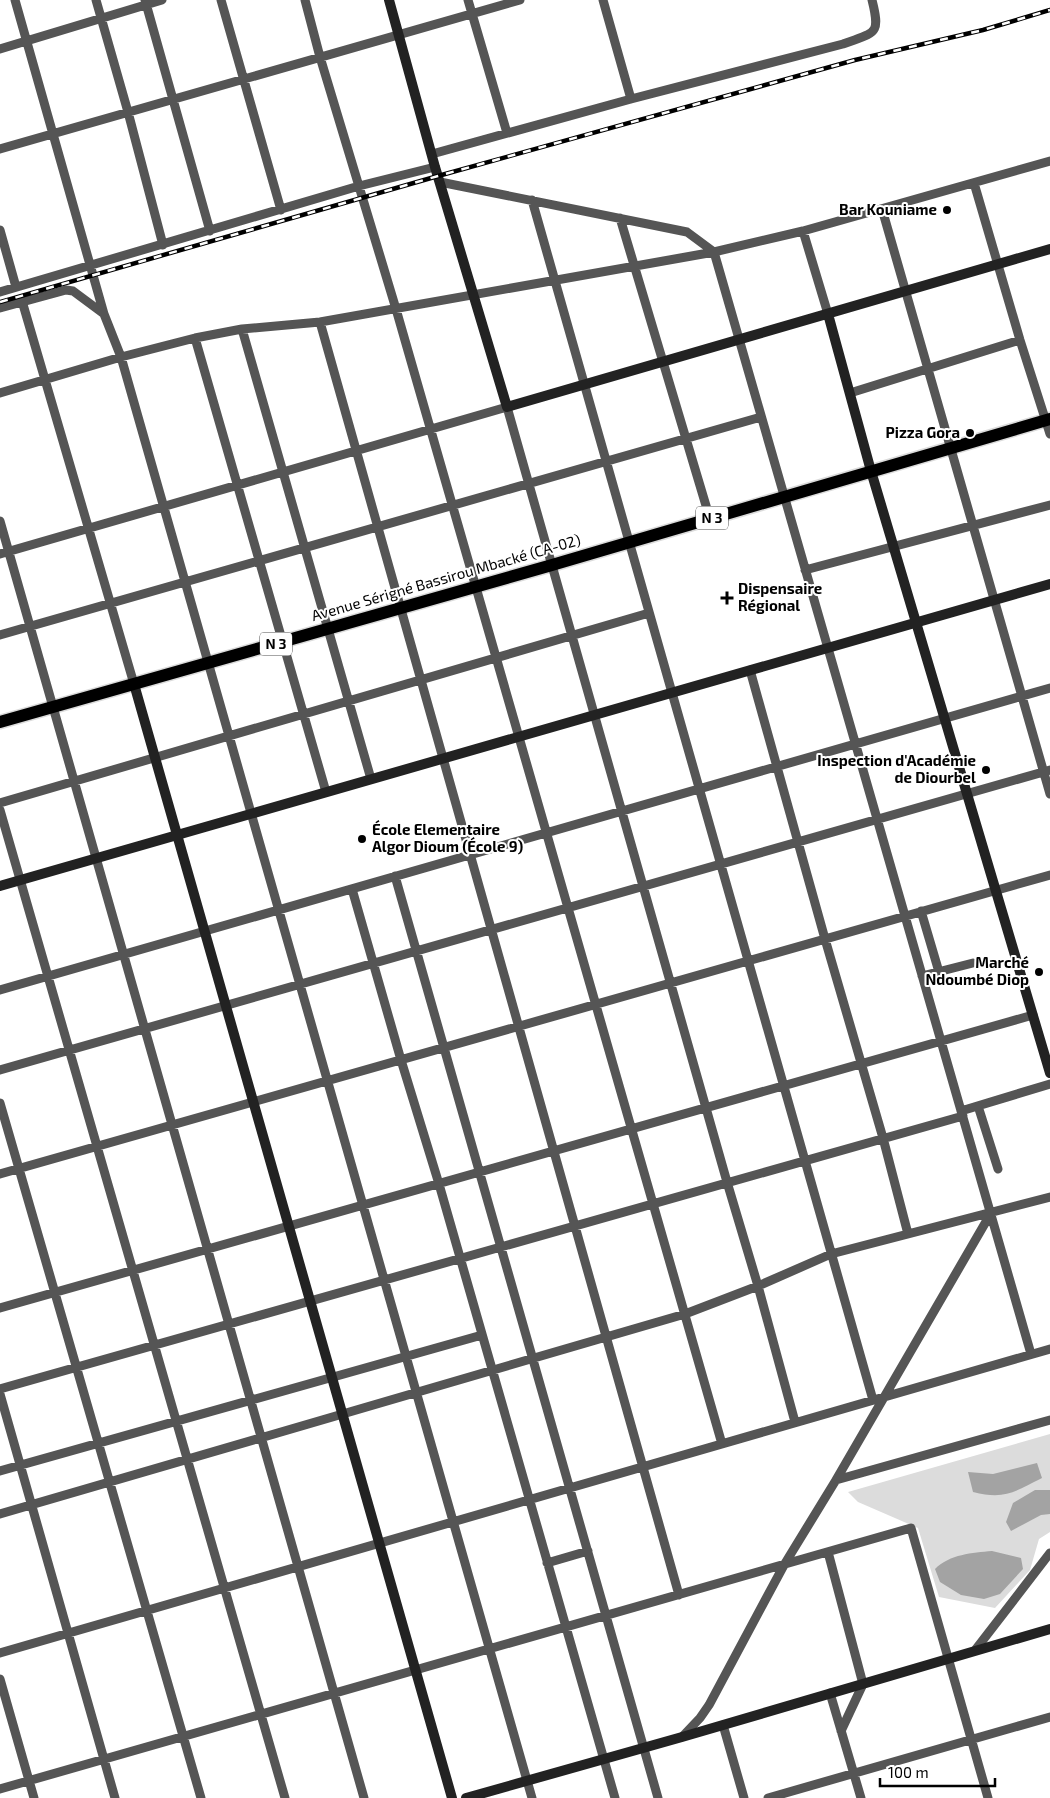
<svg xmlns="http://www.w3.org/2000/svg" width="1050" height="1798" font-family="'Exo 2',sans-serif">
	<rect width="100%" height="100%" fill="#fff"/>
	<path fill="#dcdcdc" d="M1050,1434V1532L1039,1539L1030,1570L995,1608L939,1597L918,1528L858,1502L848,1492Z"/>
	<path fill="#a3a3a3" d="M1037,1463L1042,1478C1014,1492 1005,1500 973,1492L968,1472L993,1474Z
		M1035,1490H1050V1514L1041,1515L1011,1531L1006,1522L1013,1503Z
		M992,1551L1021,1558L1023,1569L1000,1594L984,1599L961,1595L940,1582L935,1569C950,1554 972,1553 992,1551Z"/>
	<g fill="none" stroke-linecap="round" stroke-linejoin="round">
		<g stroke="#dbdbdb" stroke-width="15">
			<path id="primary" d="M0,722L552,565L1050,419"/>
		</g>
		<path stroke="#555" stroke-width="9" d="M15,0L104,314
			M96,0L128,112L163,245
			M145,0L210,231
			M221,0L281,210
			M305,0L320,57L396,309L722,1444
			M468,0L507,133
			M603,0L631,99
			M0,49L162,0
			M0,149L520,0
			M432,154L631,99L843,44C875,32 881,36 872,0
			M440,182L687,232L714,252L1031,1354
			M974,183L1020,340L1050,434
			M532,200L873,1400
			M882,209L1050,794
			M620,218L710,519
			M0,230L16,287
			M803,231L828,314
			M0,292L359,186L435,167
			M22,301L134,684
			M0,308L66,290L73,291L104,314L121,357L532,1798
			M320,322L679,1595
			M242,329L371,779
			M195,338L326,792
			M0,393L121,357L195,338L242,329L320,322L714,252L803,231L1050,161
			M850,393L1020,340
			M0,521L364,1798
			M0,554L507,407L727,1182L758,1286L795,1422
			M805,570L1050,505
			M0,635L761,417
			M750,670L825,939L883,1138L908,1234
			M0,803L649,613
			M0,810L285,1798
			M395,876L658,1798
			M352,889L401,1060L439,1184L615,1798
			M921,911L939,972
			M922,976L973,963
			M0,990L1050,688
			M0,1070L1050,770
			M0,1103L201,1798
			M978,1106L998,1169
			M961,1111L1050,1084
			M0,1174L1050,875
			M0,1308L1033,1015
			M0,1389L963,1116
			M0,1394L115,1798
			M0,1471L482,1335
			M836,1480L1050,1420
			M0,1514L685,1314L758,1286L831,1254L1050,1197
			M828,1552L863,1684L841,1731
			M547,1563L588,1551
			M976,1649L1050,1553
			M0,1653L1050,1349
			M0,1679L34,1798
			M830,1693L861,1798
			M723,1725L744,1798
			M682,1737L700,1718L709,1705L784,1565L836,1480L991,1213
			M0,1789L911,1528L988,1798
			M768,1798L1050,1717"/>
		<path stroke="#222" stroke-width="10" d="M389,0L435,167L507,407L1050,249
			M828,314L871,471L1050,1073
			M134,684L452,1798
			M0,886L1050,584
			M466,1798L682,1737L1050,1629"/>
		<use href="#primary" stroke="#000" stroke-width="12"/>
		<g stroke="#000" stroke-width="4.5">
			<path id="rail" d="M0,302L438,176L855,60L983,30L1050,10"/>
		</g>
		<use href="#rail" stroke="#fff" stroke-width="2.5" stroke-dasharray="8" stroke-linecap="butt"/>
	</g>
	<g fill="#000" stroke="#fff" stroke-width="2">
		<circle cx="947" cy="210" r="5"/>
		<circle cx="970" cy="433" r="5"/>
		<path d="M724.5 590.5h5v5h5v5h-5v5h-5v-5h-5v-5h5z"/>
		<circle cx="986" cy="770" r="5"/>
		<circle cx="362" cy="839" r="5"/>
		<circle cx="1039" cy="972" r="5"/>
	</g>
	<g text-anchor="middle" stroke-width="4" stroke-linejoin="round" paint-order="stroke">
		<g fill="#fff" stroke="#4c4c4c" stroke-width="1">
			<rect x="696" y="506.5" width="32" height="23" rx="4"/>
			<rect x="260" y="632.5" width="32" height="23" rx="4"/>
		</g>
		<g font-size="14" font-weight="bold" fill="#000">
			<text x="712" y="523">N 3</text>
			<text x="276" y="649">N 3</text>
		</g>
		<g font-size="15" font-weight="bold" fill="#000" stroke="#fff" text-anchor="end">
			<text x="937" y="215">Bar Kouniame</text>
			<text x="960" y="438">Pizza Gora</text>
			<text x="738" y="594" text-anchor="start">Dispensaire<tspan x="738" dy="17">Régional</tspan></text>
			<text x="976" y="766">Inspection d'Académie<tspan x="976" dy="17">de Diourbel</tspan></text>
			<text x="372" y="835" text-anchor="start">École Elementaire<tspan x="372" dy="17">Algor Dioum (École 9)</tspan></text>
			<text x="1029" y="968">Marché<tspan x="1029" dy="17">Ndoumbé Diop</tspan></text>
		</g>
		<g font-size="15" fill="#000" stroke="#fff">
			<text transform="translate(446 578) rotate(-16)" y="5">Avenue Sérigné Bassirou Mbacké (CA-02)</text>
		</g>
	</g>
	<path d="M880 1778v8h115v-8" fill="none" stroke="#000000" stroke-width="2.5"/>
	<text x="888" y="1778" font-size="15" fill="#000000" stroke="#ffffff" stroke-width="4" paint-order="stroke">100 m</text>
</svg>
